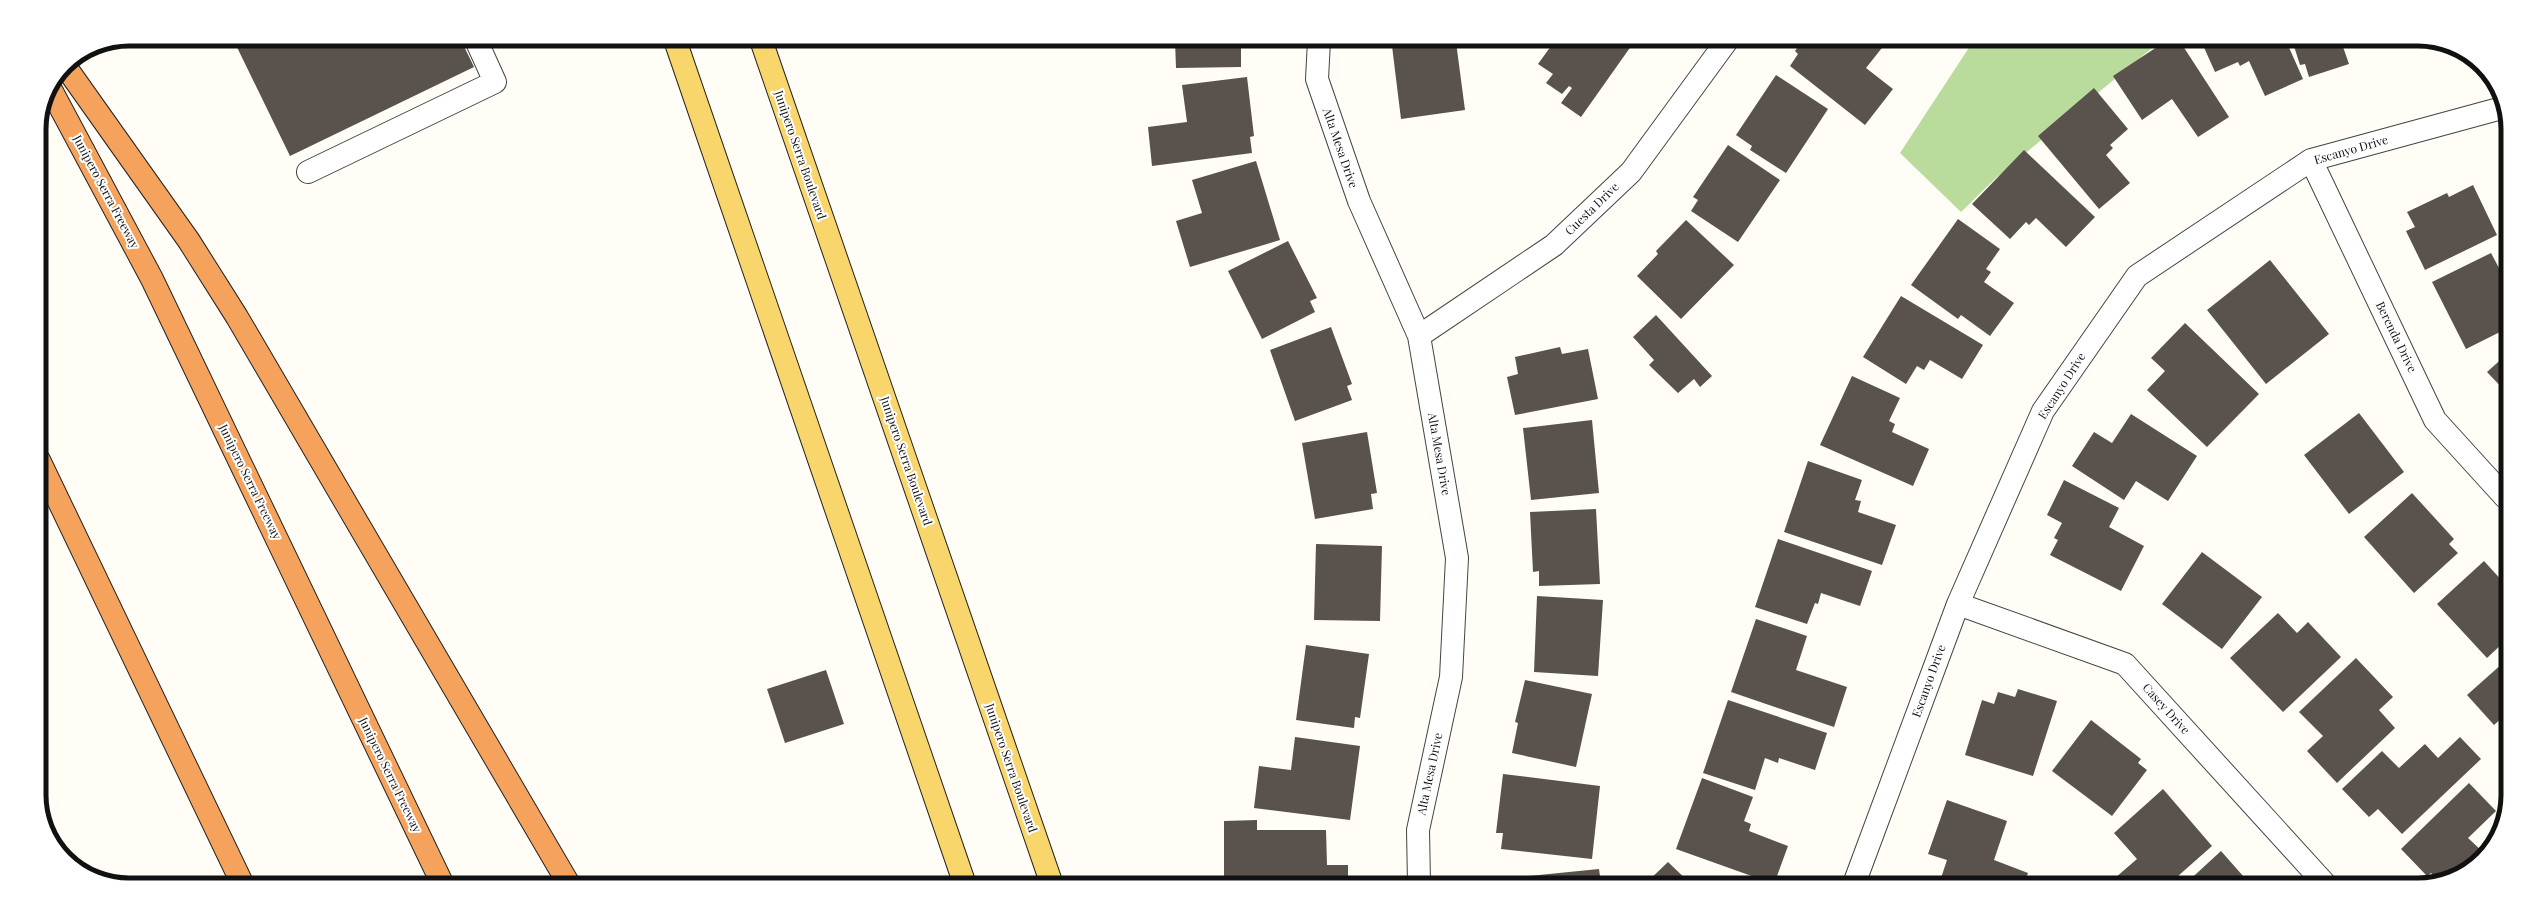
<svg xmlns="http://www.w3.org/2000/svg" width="2547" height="924" font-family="'Playfair Display',serif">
	<rect width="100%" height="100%" fill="#fffdf5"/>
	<path fill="#b9dc9c" d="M1972,43H2158L1998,176L1961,212L1900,153Z"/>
	<path fill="#5a524d" d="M233,39L461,40L474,67L290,156Z
		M1175,41H1241V67L1176,68Z
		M1424,42H1456L1465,110L1401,119L1392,46Z
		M1554,42H1634L1581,117L1561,103L1572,88L1569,86L1562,94L1546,83L1553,74L1538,64Z
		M1801,42L1885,44L1866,68L1893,89L1865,125L1790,66L1798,54L1795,51Z
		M2163,43H2181L2229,117L2198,137L2172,99L2142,120L2113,76Z
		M2202,43H2287L2303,79L2265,96L2249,61L2240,66L2238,62L2215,72Z
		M2293,43L2342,44L2349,64L2309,77L2305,64L2300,65Z
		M1776,75L1828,109L1786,173L1750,150L1752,146L1736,135Z
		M1247,77L1254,136L1250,137L1252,153L1152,166L1148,127L1187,122L1182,85Z
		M2094,88L2128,129L2110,145L2113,148L2106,155L2130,183L2099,209L2038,136Z
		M1728,145L1780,180L1738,242L1691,211L1698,200L1693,197Z
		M2024,150L2095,217L2066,247L2036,218L2029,225L2026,222L2010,239L1972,204Z
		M1256,161L1280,240L1190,267L1176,221L1202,213L1192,180Z
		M2473,185L2497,235L2425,270L2406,231L2415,227L2407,212L2447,193L2449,197Z
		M1958,219L2000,249L1986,269L1991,272L1984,282L2014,303L1990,336L1961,315L1958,319L1911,285Z
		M1686,220L1734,265L1681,319L1637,276L1658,254L1656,251Z
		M1288,241L1317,298L1310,301L1315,312L1262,339L1228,271Z
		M2491,253L2507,283L2506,329L2466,349L2432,282Z
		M2270,260L2329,334L2266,384L2207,310Z
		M1901,296L1983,345L1962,379L1930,360L1924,370L1917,366L1906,384L1863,357Z
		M1656,315L1712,376L1700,387L1694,379L1678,393L1649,365L1654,360L1633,337Z
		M2185,323L2259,394L2207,447L2147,390L2165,371L2151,358Z
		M1331,327L1352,384L1347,386L1352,400L1295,421L1270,350Z
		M1560,347L1562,354L1588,349L1598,399L1515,415L1507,377L1518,374L1515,357Z
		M2506,355V392L2487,372Z
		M1852,376L1900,398L1889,421L1895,424L1892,432L1929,449L1913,486L1820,445Z
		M2359,413L2404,472L2349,514L2304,455Z
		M2131,414L2197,456L2168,501L2136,481L2124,500L2072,466L2094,432L2112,443Z
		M1592,420L1599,493L1531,500L1523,428Z
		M1367,432L1377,493L1371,494L1373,509L1315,519L1302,443Z
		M1808,461L1862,480L1855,500L1861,501L1858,512L1896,525L1882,565L1784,532Z
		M2064,480L2119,508L2109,527L2144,546L2121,591L2050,555L2058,540L2054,538L2062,523L2047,515Z
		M2412,493L2454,539L2449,544L2458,553L2414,593L2364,537Z
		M1596,509L1600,584L1539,586V571L1533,572L1530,512Z
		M1778,539L1872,571L1860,606L1821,593L1818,604L1815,603L1807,624L1755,607Z
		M1316,544L1382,546L1380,621L1314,620Z
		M2202,552L2262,597L2222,649L2162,604Z
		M2484,561L2505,584L2504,642L2487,658L2437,604Z
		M1537,596L1603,600L1598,676L1534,672Z
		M2278,613L2297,633L2308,622L2341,657L2283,712L2230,658Z
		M1756,619L1807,636L1796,670L1847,687L1834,727L1731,692Z
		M1306,645L1369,654L1360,718L1355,717L1354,728L1296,720Z
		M2356,658L2393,697L2379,710L2395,728L2337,783L2307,751L2323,736L2299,712Z
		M2503,663L2504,716L2494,725L2467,695Z
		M826,670L844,724L785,743L767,689Z
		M1525,680L1592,694L1576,767L1512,753L1518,723L1515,722Z
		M2018,689L2057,701L2033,776L1965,755L1982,700L1994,704L1998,692L2015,697Z
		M1728,700L1827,733L1815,770L1779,758L1778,763L1765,758L1755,790L1703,773Z
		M2091,720L2141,759L2138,763L2147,770L2112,816L2052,771Z
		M1295,737L1360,746L1350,820L1254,808L1259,766L1291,770Z
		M2460,737L2481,759L2402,834L2378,809L2369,817L2342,789L2382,751L2399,768L2425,744L2438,758Z
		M1503,774L1600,786L1592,859L1501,849L1503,833H1496Z
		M1702,778L1753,797L1744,821L1751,824L1749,831L1788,846L1774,884L1676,849Z
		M2469,783L2496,811L2468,838L2483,852L2473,866L2437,879L2431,873L2427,876L2401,849Z
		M2163,789L2212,846L2169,884H2108L2137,859L2114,833Z
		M1947,800L2007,821L1994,860L2028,873L2024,884H1939L1947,860L1928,854Z
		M1257,820V830H1326L1327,865H1348V883H1224V821Z
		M2221,851L2251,885H2184Z
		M1668,862L1691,884L1646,883Z
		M1599,869L1601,883H1519L1518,877Z"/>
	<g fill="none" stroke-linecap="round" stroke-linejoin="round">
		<g stroke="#444" stroke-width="24">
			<path id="minor" d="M1319,41L1317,79L1359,201L1419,336L1457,558L1451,677L1418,830L1419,883
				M2311,160L2435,420L2505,497
				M308,172L495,82L476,40
				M1419,336L1554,245L1631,172L1726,42
				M1958,604L2125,664L2326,885
				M1854,884L1958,604L2043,411L2137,276L2311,160L2502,108"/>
		</g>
		<g stroke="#222" stroke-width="24">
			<path id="major" d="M675,40L964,882
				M761,40L1051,882"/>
		</g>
		<g stroke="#222" stroke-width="24">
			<path id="highway" d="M65,66L189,241L237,317L567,881
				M50,88L152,279L441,881
				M39,460L241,881"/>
		</g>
		<use href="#minor" stroke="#fff" stroke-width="22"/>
		<use href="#major" stroke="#f9d66b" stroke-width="22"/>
		<use href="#highway" stroke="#f5a25d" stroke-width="22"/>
	</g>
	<g text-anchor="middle" stroke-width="4" stroke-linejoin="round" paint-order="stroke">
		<g font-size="12" fill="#111" stroke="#fff">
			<text transform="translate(1340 148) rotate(71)" y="4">Alta Mesa Drive</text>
			<text transform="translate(2351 150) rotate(-16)" y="4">Escanyo Drive</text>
			<text transform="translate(800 155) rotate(71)" y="4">Junipero Serra Boulevard</text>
			<text transform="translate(106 192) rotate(62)" y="4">Junipero Serra Freeway</text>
			<text transform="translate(1592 209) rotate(-44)" y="4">Cuesta Drive</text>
			<text transform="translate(2396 337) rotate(64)" y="4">Berenda Drive</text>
			<text transform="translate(2062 386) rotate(-57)" y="4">Escanyo Drive</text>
			<text transform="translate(1439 454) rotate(80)" y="4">Alta Mesa Drive</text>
			<text transform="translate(906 461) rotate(71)" y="4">Junipero Serra Boulevard</text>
			<text transform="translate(250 482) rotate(64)" y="4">Junipero Serra Freeway</text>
			<text transform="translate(1929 681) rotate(-70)" y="4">Escanyo Drive</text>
			<text transform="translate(2166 709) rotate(48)" y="4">Casey Drive</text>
			<text transform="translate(1011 768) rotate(71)" y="4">Junipero Serra Boulevard</text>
			<text transform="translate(1430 774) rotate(-78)" y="4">Alta Mesa Drive</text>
			<text transform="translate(390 775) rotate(64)" y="4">Junipero Serra Freeway</text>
		</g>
	</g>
	<path d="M0 0H2547V924H0ZM129 46H2418A83 83 0 0 1 2501 129V795A83 83 0 0 1 2418 878H129A83 83 0 0 1 46 795V129A83 83 0 0 1 129 46Z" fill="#fff" fill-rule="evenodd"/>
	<path fill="none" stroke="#111" stroke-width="5" d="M129 46H2418A83 83 0 0 1 2501 129V795A83 83 0 0 1 2418 878H129A83 83 0 0 1 46 795V129A83 83 0 0 1 129 46Z"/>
</svg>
